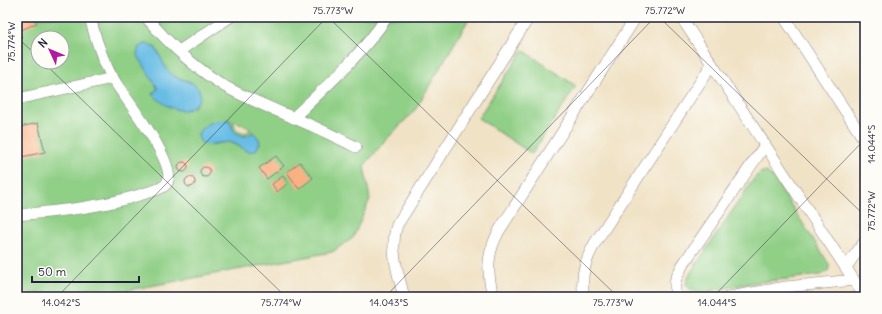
<svg xmlns="http://www.w3.org/2000/svg" width="882" height="314" font-family="Delius,sans-serif">
	<rect width="100%" height="100%" fill="#fdfcf7"/>
	<filter id="ink" filterUnits="userSpaceOnUse"><feTurbulence type="fractalNoise" baseFrequency=".025" numOctaves="2"/><feDisplacementMap in="SourceGraphic" scale="8" xChannelSelector="R" yChannelSelector="G"/><feConvolveMatrix kernelMatrix="1 2 1 2 8 2 1 2 1" color-interpolation-filters="sRGB"/></filter>
	<filter id="wash" filterUnits="userSpaceOnUse"><feTurbulence type="fractalNoise" baseFrequency=".012" numOctaves="4" result="noise"/><feDisplacementMap in="SourceGraphic" scale="16" xChannelSelector="R" yChannelSelector="G"/><feGaussianBlur stdDeviation="0.9" result="paint"/><feColorMatrix in="noise" values="0 0 0 0 0 0 0 0 0 0 0 0 0 0 0 0 0 1.4 0 .05"/><feComposite in="paint" operator="in"/></filter>
	<g filter="url(#wash)">
		<rect width="100%" height="100%" fill="#f0e2c5"/>
		<path fill="#90cf86" stroke="#597860" fill-rule="evenodd" d="M17,17H470L415,110L383,143L364,166L370,199L353,238L332,252L102,295L17,293ZM38,38H62V62H38ZM153,45C158,50 160,56 162,62C167,75 179,79 191,82L196,105C183,116 162,104 152,93L158,89ZM230,120C232,130 235,136 247,136L253,132L246,151C228,138 226,143 207,145L200,130L208,125ZM234,121L242,124L251,130C242,136 234,131 234,121Z
			M523,50L576,86L532,154L478,118Z
			M762,172H766L773,177L829,264C830,271 826,273 821,275L752,283L699,293L691,290L686,284L689,275L755,177Z"/>
		<path fill="#69bde5" stroke="#467090" d="M146,44C160,44 160,64 171,74C181,82 202,80 200,98C188,120 165,108 152,93L158,89L137,54L139,47Z
			M230,120C232,130 236,136 247,136L253,132L259,139L260,143L256,150C247,155 241,146 233,143C222,139 200,153 198,135C202,122 218,120 230,120Z"/>
		<g id="blocks">
			<path fill="#f9b183" d="M17,17H34L37,23L19,31L22,38L17,40Z
				M38,123L45,152L17,158V135L21,134L20,127Z
				M276,156L284,166L267,179L259,168Z
				M178 167a5 5 0 1 1 10 0a5 5 0 1 1-10 0Z
				M300,162L313,178L299,189L287,172Z
				M200 172a5 5 0 1 1 10 0a5 5 0 1 1-10 0Z
				M283,176L288,183L277,192L272,184Z
				M185 182a5 5 0 1 1 10 0a5 5 0 1 1-10 0Z"/>
		</g>
	</g>
	<g filter="url(#ink)">
		<use href="#blocks" fill-opacity="0" stroke="#898280" stroke-width="1"/>
		<g fill="none" stroke-linecap="round" stroke-linejoin="round">
			<g stroke="#898280" stroke-width="12">
				<path id="street" d="M146,17C169,44 196,69 226,87C250,100 276,110 301,121C320,129 338,138 356,147
					M681,17L865,297
					M784,17L865,141
					M179,51L230,17
					M17,99L113,78
					M293,118C327,86 361,55 387,17
					M17,215C61,211 104,207 146,193C152,191 163,189 167,183C179,164 122,95 112,77C102,59 95,37 90,17
					M846,267L865,241
					M404,297C398,273 389,249 397,225L529,17
					M493,297C487,271 486,255 499,231L636,17
					M584,297C580,276 585,261 595,243L712,64
					M675,297V281L682,266L765,145
					M729,297L786,287L854,280"/>
			</g>
			<use href="#street" stroke="#fff" stroke-width="11"/>
		</g>
	</g>
	<path fill="none" stroke="#22223b" stroke-width="1" stroke-opacity="0.45" d="M328,17L618,297M659,17L865,216M17,37L38,57M43,62L286,297M57,297L327,17M385,297L655,17M713,297L865,139"/>
	<rect width="882" height="314" fill="none" stroke="#fdfcf7" stroke-width="44"/>
	<g transform="translate(50 50) rotate(314)"><circle r="19" fill="#fdfcf7" stroke="#a5a5ac"/>
	<path d="M0-3L7 15L0 10L-7 15Z" fill="#b5179e"/>
	<text y="-6" font-size="11" font-weight="bold" text-anchor="middle" fill="#22223b">N</text>
	</g>
	<path d="M32 276v6h107v-6" fill="none" stroke="#22223b" stroke-width="2"/>
	<text x="38" y="276" font-size="12" fill="#22223b" stroke="#fdfcf7" stroke-width="3" paint-order="stroke">50 m</text>
	<rect x="22" y="22" width="838" height="270" fill="none" stroke="#22223b" stroke-width="1.5"/>
	<g font-size="10" text-anchor="middle" fill="#22223b">
		<text x="333" y="14">75.773°W</text>
		<text x="665" y="14">75.772°W</text>
		<text transform="translate(11 42) rotate(-90)" y="4">75.774°W</text>
		<text transform="translate(871 144) rotate(-90)" y="4">14.044°S</text>
		<text transform="translate(871 211) rotate(-90)" y="4">75.772°W</text>
		<text x="61" y="306">14.042°S</text>
		<text x="281" y="306">75.774°W</text>
		<text x="389" y="306">14.043°S</text>
		<text x="613" y="306">75.773°W</text>
		<text x="717" y="306">14.044°S</text>
	</g>
</svg>
